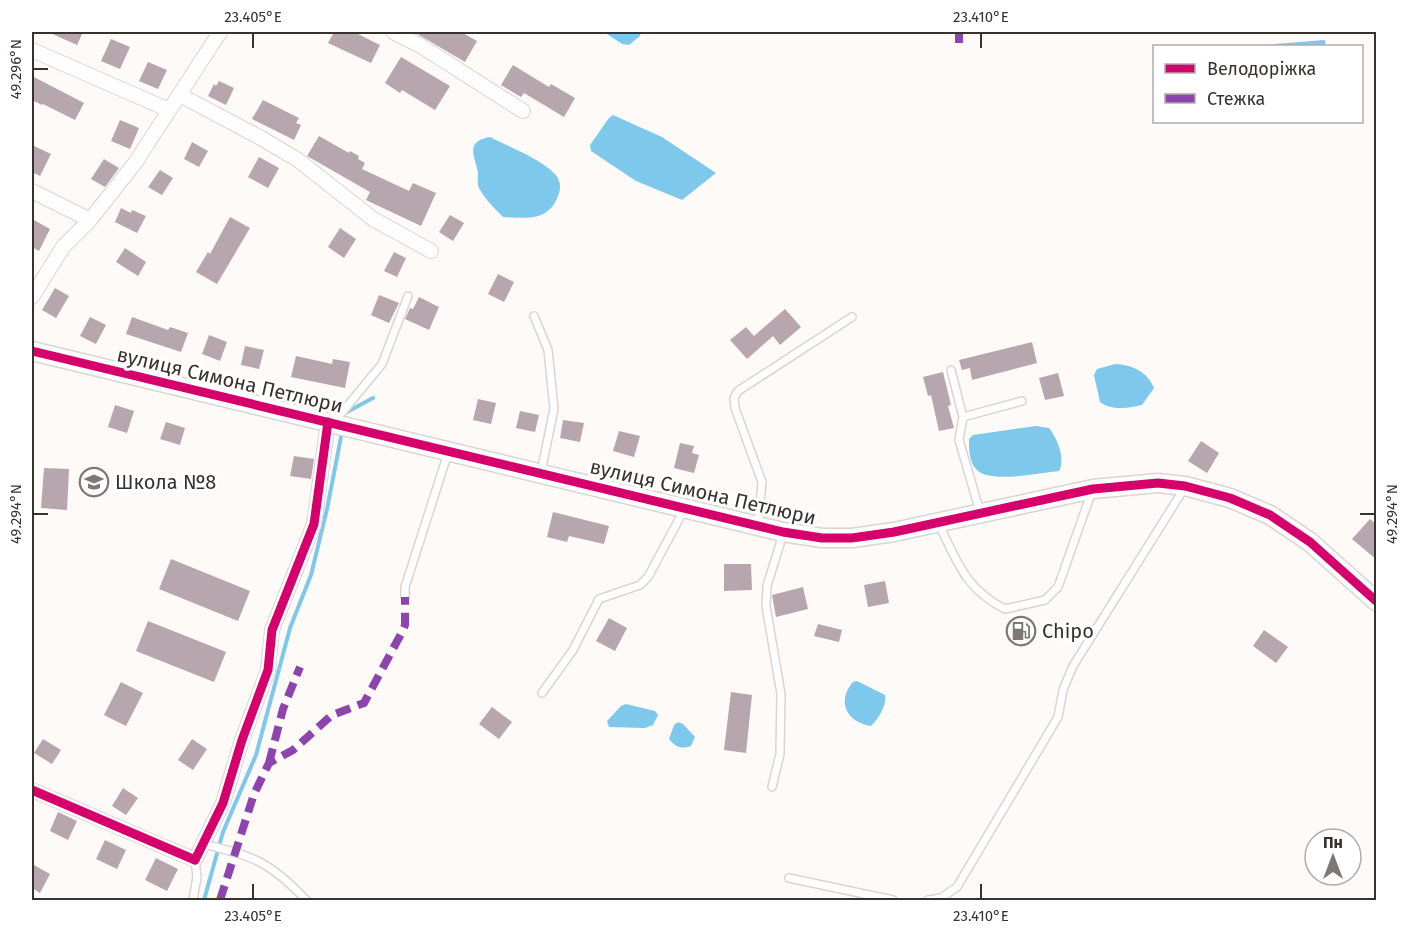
<svg xmlns="http://www.w3.org/2000/svg" width="1408" height="932" font-family="'Fira Sans',sans-serif">
	<rect width="100%" height="100%" fill="#fdfaf7"/>
	<path fill="#7dc8eb" d="M604,32H641L640,36L629,45L622,44Z
		M1324,40L1326,42L1324,46H1269L1275,44Z
		M613,115L662,137L716,173L682,200L636,181L591,151L590,145L609,118Z
		M490,137C511,148 538,157 555,174C561,181 561,188 558,196C548,222 527,218 503,217C494,208 485,199 479,188C477,184 478,177 478,173C475,156 464,142 490,137Z
		M1115,364C1132,365 1147,371 1154,388L1142,405C1129,408 1112,411 1100,402L1094,375L1097,369Z
		M1036,426L1049,428C1057,438 1066,459 1059,471C1040,473 992,483 978,471C969,464 969,449 969,439L973,435Z
		M857,681L885,695C887,705 879,718 871,726C847,722 836,702 853,682Z
		M626,704L655,711L658,715L653,725L645,728L609,727L607,721L621,706Z
		M678,722L683,724L695,737L691,746C682,749 676,748 669,739L674,725Z"/>
	<g fill="none" stroke-linecap="round" stroke-linejoin="round">
		<path stroke="#7dc8eb" stroke-width="4" d="M347,412L373,398
			M204,900L223,832L256,755L290,628L311,575L327,509L341,437"/>
	</g>
	<path fill="#b7a6ae" d="M48,32H83L77,45Z
		M334,32H354L380,45L371,63L328,43Z
		M414,32H461L477,41L465,62Z
		M111,39L130,47L120,69L101,61Z
		M401,57L450,86L435,110L402,90L400,93L385,83Z
		M148,62L167,70L158,89L139,81Z
		M513,65L549,87L551,84L575,98L564,117L524,93L521,97L501,85Z
		M32,76L84,103L75,120L43,104L42,105L32,100Z
		M219,81L234,88L226,105L208,96L214,84L216,86Z
		M263,100L299,118L296,123L301,125L294,140L252,119Z
		M120,120L139,128L130,149L111,141Z
		M319,136L349,153L350,151L359,156L358,159L365,163L362,169L409,191L413,183L436,193L421,226L366,200L370,192L307,156Z
		M192,142L208,151L199,167L184,159Z
		M32,145L51,154L40,176L32,172Z
		M259,157L279,168L268,188L248,177Z
		M104,159L119,168L105,187L91,179Z
		M160,170L173,178L162,195L148,187Z
		M121,208L131,213L132,210L146,216L137,233L115,222Z
		M450,215L464,223L453,241L439,232Z
		M230,217L250,228L217,284L196,272L208,252L210,254Z
		M32,219L50,229L39,251L32,247Z
		M340,228L356,239L344,258L328,247Z
		M125,248L146,262L138,276L116,262Z
		M394,252L406,258L397,277L384,271Z
		M498,274L514,282L504,302L488,294Z
		M55,288L69,296L56,318L42,310Z
		M379,295L399,303L389,323L371,315Z
		M419,297L439,307L429,330L405,319L410,308L413,309Z
		M785,309L801,327L780,345L773,336L747,359L730,340L746,327L754,336Z
		M90,317L106,325L96,344L80,336Z
		M132,317L168,330L170,327L188,333L181,352L126,334Z
		M209,335L227,342L220,361L202,354Z
		M1032,342L1037,363L972,380L970,368L962,370L959,360Z
		M245,346L264,350L259,369L241,365Z
		M296,356L332,364L333,359L350,362L345,388L291,377Z
		M943,372L951,405L948,406L954,428L939,431L931,395L928,396L923,377Z
		M1058,373L1064,396L1045,400L1039,378Z
		M478,399L496,403L491,424L473,420Z
		M115,405L134,411L127,433L108,427Z
		M520,411L539,415L535,432L516,428Z
		M563,420L584,423L580,442L560,438Z
		M166,422L185,428L180,445L160,439Z
		M619,431L640,436L634,457L613,451Z
		M1201,441L1219,453L1207,473L1188,461Z
		M680,443L694,446L692,453L699,455L694,473L674,468Z
		M294,456L314,459L311,479L290,476Z
		M44,468L69,469L67,510L41,508Z
		M553,512L609,526L604,544L569,536L567,542L547,537Z
		M1370,519L1377,525V560L1352,539Z
		M171,559L250,591L238,621L159,589Z
		M724,564H751L752,590L724,591Z
		M885,581L889,603L868,607L864,585Z
		M803,587L808,609L776,617L772,595Z
		M609,618L627,628L615,651L596,641Z
		M1032,620L1035,635L1010,641L1006,626Z
		M148,621L226,652L214,682L136,651Z
		M818,624L842,630L839,642L814,636Z
		M1264,630L1288,647L1276,663L1253,646Z
		M121,682L143,693L126,726L104,715Z
		M731,692L752,695L746,753L724,750Z
		M492,707L512,722L499,739L479,724Z
		M43,739L61,750L52,764L34,753Z
		M192,739L207,749L193,770L178,760Z
		M123,788L138,798L126,815L112,806Z
		M58,812L77,821L68,840L50,831Z
		M105,840L126,850L117,869L96,859Z
		M156,858L178,869L167,891L145,880Z
		M32,864L50,874L40,893L32,888Z"/>
	<g fill="none" stroke-linecap="round" stroke-linejoin="round">
		<g stroke="#d9d5d1" stroke-width="10">
			<path id="service" d="M534,316L548,350L554,409L541,472
				M951,370L963,417L959,440L980,512
				M963,417L1022,401
				M335,421L382,364L408,296
				M938,523C958,562 964,588 1005,609L1045,600L1058,587L1092,491
				M758,525L762,482L735,408L734,398L738,391L852,317
				M405,597V587L448,453
				M542,693L573,650L599,599L640,585L648,577L684,510
				M772,787L780,754L781,694L766,606L767,586L783,534
				M203,844C254,856 270,862 306,900
				M789,878L893,900
				M193,900L197,877L195,860
				M928,900L941,898L957,887L1058,717L1063,690L1073,666L1185,487"/>
		</g>
		<g stroke="#d9d5d1" stroke-width="16">
			<path id="minor" d="M393,32L421,46L523,111
				M32,50L169,110
				M180,95L261,138L298,160L373,219L431,251
				M32,191L90,220
				M32,297L63,247L90,220L135,163L220,32
				M32,790L195,860L223,803L242,740L268,670L272,630L314,524L328,422"/>
		</g>
		<g stroke="#d9d5d1" stroke-width="21">
			<path id="secondary" d="M32,351L783,532L822,538H852L894,532L1093,489L1158,483L1185,486L1230,498L1270,515L1310,542L1376,601"/>
		</g>
		<use href="#service" stroke="#fffefe" stroke-width="7"/>
		<use href="#minor" stroke="#fffefe" stroke-width="14"/>
		<use href="#secondary" stroke="#fffefe" stroke-width="18"/>
		<path stroke="#8e44ad" stroke-width="8" stroke-dasharray="15 8" stroke-linecap="butt" d="M959,32V43
			M269,763L283,709L300,667
			M220,900L254,794L269,763L293,750L332,715L364,703L402,632L405,625V597"/>
		<g stroke="#fff" stroke-width="13">
			<path id="cycleway" d="M32,351L783,532L822,538H852L894,532L1093,489L1158,483L1185,486L1230,498L1270,515L1310,542L1376,601
				M32,790L195,860L223,803L242,740L268,670L272,630L314,524L328,422"/>
		</g>
		<use href="#cycleway" stroke="#d6006c" stroke-width="9"/>
	</g>
	<path fill="none" stroke="#38322f" stroke-width="2" d="M253,33V48M981,33V48M33,69H48M33,514H48M1360,514H1375M253,884V899M981,884V899"/>
	<defs>
		<g id="school-ring" transform="scale(1.5)"><circle r="9.5" fill="#fff" stroke="#7d7875" stroke-width="1.5"/><path d="M0-5L7-2L0 1L-7-2ZM-4 1L0 2.5L4 1V4Q0 6-4 4Z" fill="#7d7875"/></g>
		<g id="fuel-ring" transform="scale(1.5)"><circle r="9.5" fill="#fff" stroke="#7d7875" stroke-width="1.5"/><path d="M-5.5-6h7V0h2V4h1.3V-2.5L3-4.5l.8-.8L6-3V5H2.5V1h-1V6h-7ZM-4.2-4.7v3.2H.2V-4.7Z" fill="#7d7875"/></g>
	</defs>
	<g fill-rule="evenodd">
		<use href="#school-ring" x="94" y="482"/>
		<use href="#fuel-ring" x="1021" y="631"/>
	</g>
	<g text-anchor="middle" stroke-width="6" stroke-linejoin="round" paint-order="stroke">
		<g font-size="20" fill="#38322f" stroke="#fff">
			<text transform="translate(230 380) rotate(13)" y="7">вулиця Симона Петлюри</text>
			<text transform="translate(703 492) rotate(13)" y="7">вулиця Симона Петлюри</text>
		</g>
		<g font-size="20" fill="#38322f" stroke="#fff" text-anchor="start">
			<text x="115" y="489">Школа №8</text>
			<text x="1042" y="638">Chipo</text>
		</g>
	</g>
	<rect width="1408" height="932" fill="none" stroke="#ffffff" stroke-width="66"/>
	<rect x="1153" y="45" width="210" height="78" fill="#ffffff" stroke="#afadac" stroke-width="1.5"/>
	<rect x="1165" y="64" width="30" height="9" fill="#d6006c" stroke="#afadac" stroke-width="1.5"/>
	<text x="1207" y="75" font-size="18" fill="#38322f">Велодоріжка</text>
	<rect x="1165" y="94" width="30" height="9" fill="#8e44ad" stroke="#afadac" stroke-width="1.5"/>
	<text x="1207" y="105" font-size="18" fill="#38322f">Стежка</text>
	<g transform="translate(1333 857)"><circle r="28" fill="#ffffff" stroke="#afadac" stroke-width="1.5"/>
	<path d="M0-4.5L10 22L0 15L-10 22Z" fill="#7d7875"/>
	<text y="-9" font-size="16" font-weight="bold" text-anchor="middle" fill="#38322f">Пн</text>
	</g>
	<rect x="33" y="33" width="1342" height="866" fill="none" stroke="#38322f" stroke-width="2"/>
	<g font-size="15" text-anchor="middle" fill="#38322f">
		<text x="253" y="22">23.405°E</text>
		<text x="981" y="22">23.410°E</text>
		<text transform="translate(16 69) rotate(-90)" y="5">49.296°N</text>
		<text transform="translate(16 514) rotate(-90)" y="5">49.294°N</text>
		<text transform="translate(1392 514) rotate(-90)" y="5">49.294°N</text>
		<text x="253" y="921">23.405°E</text>
		<text x="981" y="921">23.410°E</text>
	</g>
</svg>
